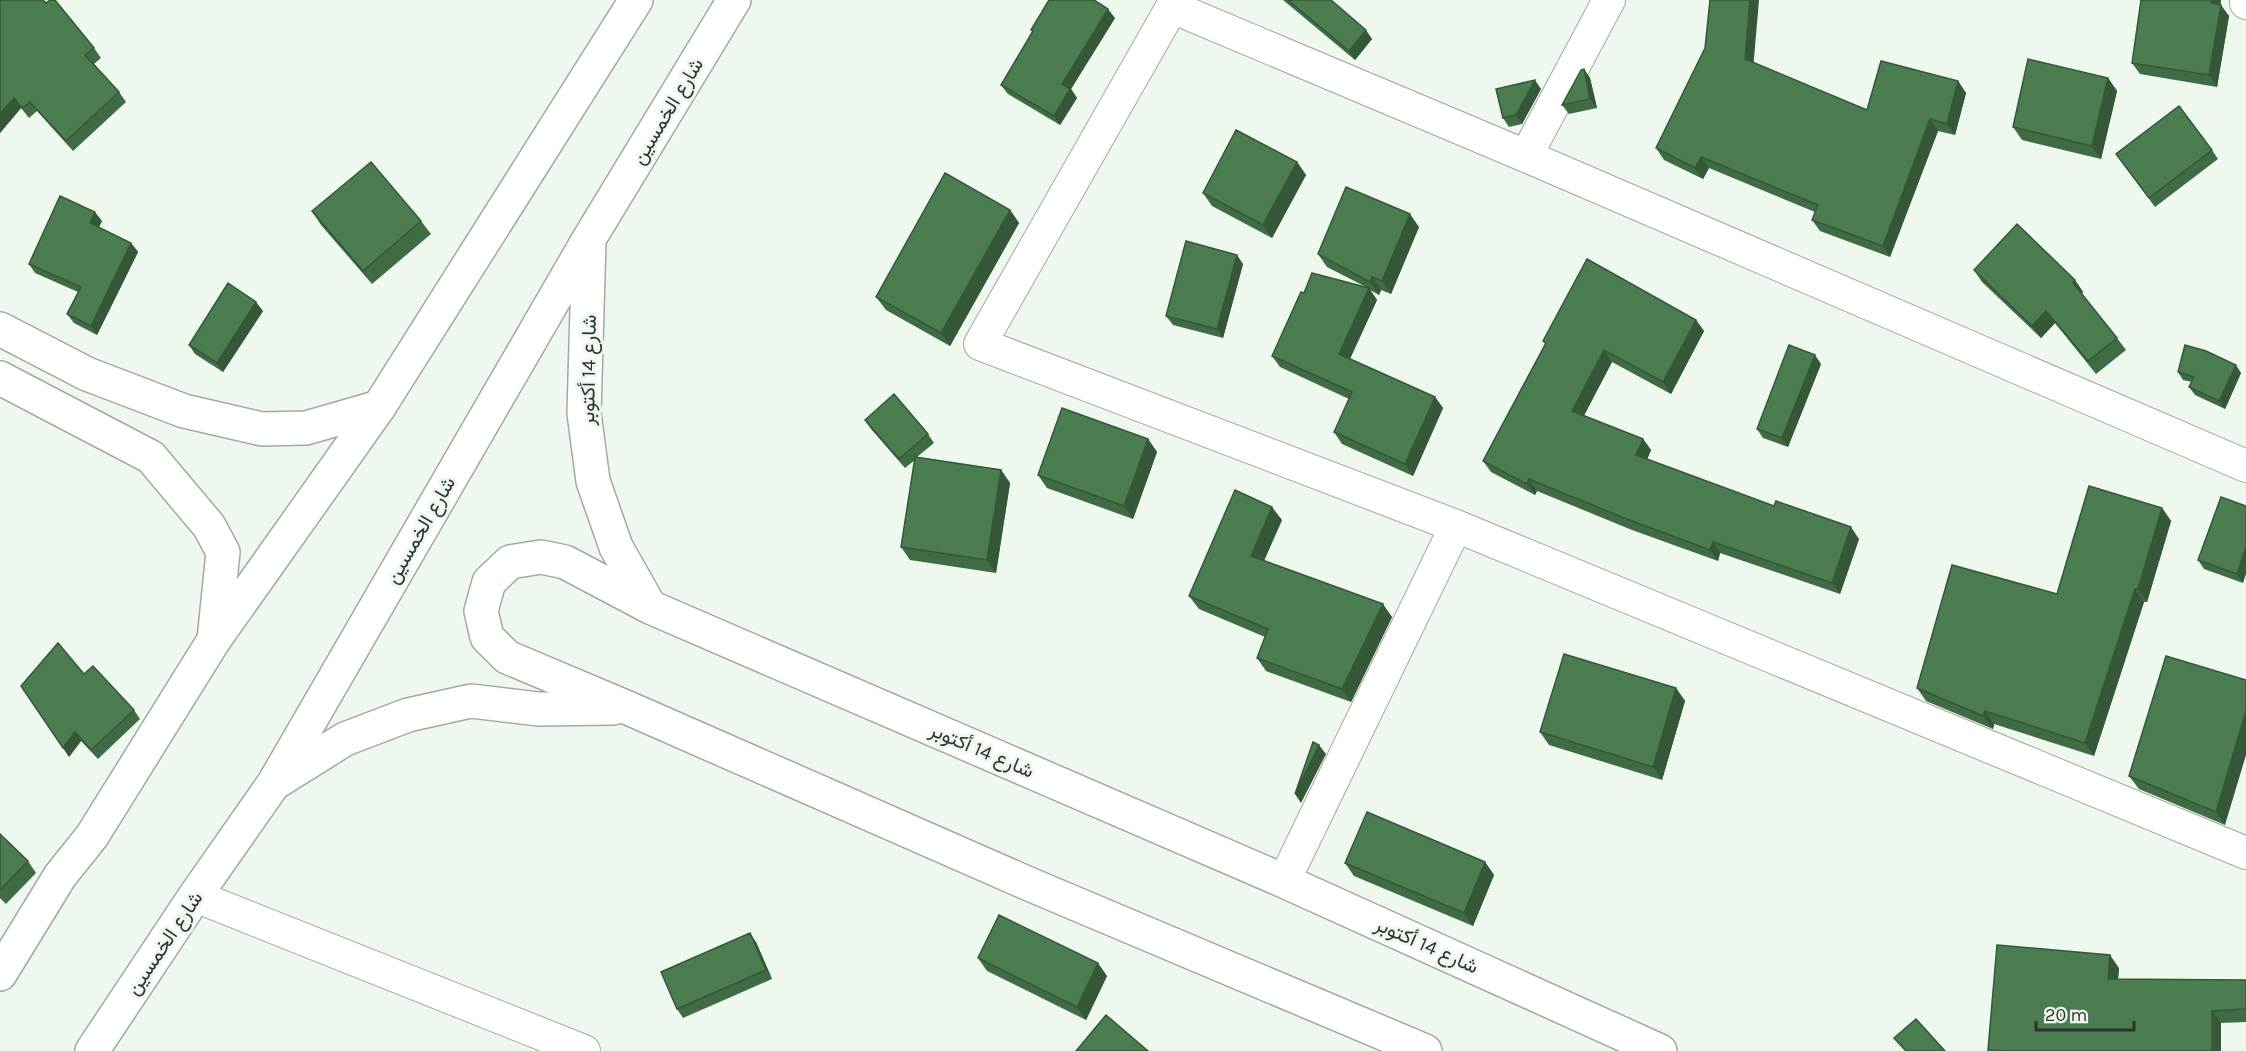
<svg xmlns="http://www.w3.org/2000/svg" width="2246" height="1051" font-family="Karla,Vazirmatn,sans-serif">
	<rect width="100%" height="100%" fill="#eef8ef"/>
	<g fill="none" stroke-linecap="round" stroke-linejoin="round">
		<g stroke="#a1aaa1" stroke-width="34">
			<path id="street" d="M1176,0L980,344L1456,526L2246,853
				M2246,0V3
				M1172,7L1526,156L2246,466
				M1526,156L1609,0
				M1284,881L1456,526
				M195,896L584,1051"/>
		</g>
		<g stroke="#a1aaa1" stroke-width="36">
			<path id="secondary" d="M0,329L87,374L184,411L262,429L306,428L379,407
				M0,378L151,457L209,526L223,552L214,640"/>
		</g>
		<g stroke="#a1aaa1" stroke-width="36">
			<path id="primary" d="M589,241L584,413L593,481L616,547L650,607
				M278,781L345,739L408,715L471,701L538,709L613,708
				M0,974L60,876L92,836L214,640L379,407L636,0
				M92,1051L195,896L274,783L589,239L734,0
				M1425,1051L1029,884L628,708L507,657L487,637L481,611L489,582L510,562L541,557L565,562L650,607L1284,881L1660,1051"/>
		</g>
		<use href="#street" stroke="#fff" stroke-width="32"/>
		<use href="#secondary" stroke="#fff" stroke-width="33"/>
		<use href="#primary" stroke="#fff" stroke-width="33"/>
	</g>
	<path fill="#406c45" d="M0,0L94,48L101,58L94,64L119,92L126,102L73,151L37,111L29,118L21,108L0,133Z
		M1283,0H1331L1372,39L1355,60Z
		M2220,5L2229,16L2217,87L2140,74L2132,63Z
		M1115,18L1071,89L1077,98L1060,125L1008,94L1001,85L1033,32L1031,30Z
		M1754,63L1867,110L1958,81L1966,93L1955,135L1938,131L1890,257L1820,231L1812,220L1815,212L1709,168L1703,179L1664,160L1656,148Z
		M1584,69L1590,78L1597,108L1569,114L1562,105Z
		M2108,78L2117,91L2101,159L2022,140L2013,127Z
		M1541,89L1522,124L1509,127L1503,118Z
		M2212,150L2218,159L2155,207L2116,154Z
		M1297,162L1306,175L1272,238L1212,206L1203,193Z
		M1010,210L1019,223L950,346L886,310L876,297Z
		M312,211L421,221L431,234L372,284L321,225Z
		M102,221L99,227L131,243L138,252L97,335L74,323L67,314L78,292L35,273L29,264Z
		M1419,227L1391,294L1381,290L1379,295L1370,290L1377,300L1350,359L1435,397L1443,408L1413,476L1342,444L1334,432L1349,399L1280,367L1272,356L1304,293L1366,287L1327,267L1318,254Z
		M1243,264L1223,338L1173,325L1166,316Z
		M1974,270L2075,280L2083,292L2082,294L2117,338L2126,350L2096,374L2055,323L2041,338L1982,282Z
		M263,311L223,372L195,354L189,345Z
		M1696,320L1704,331L1671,394L1612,362L1584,416L1643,439L1651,450L1647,459L1859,539L1840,594L1720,553L1718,561L1632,530L1537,491L1535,495L1491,472L1483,461L1545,344L1543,341Z
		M1821,364L1788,447L1763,438L1757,429Z
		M2178,372L2241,373L2225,409L2195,395L2189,387L2192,382L2183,380Z
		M865,420L928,434L934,443L917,457L1001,470L1010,483L996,573L910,560L901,547L915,460L905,468L871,429Z
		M1148,439L1157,452L1133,519L1047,488L1038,475Z
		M2221,497L2243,583L2204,569L2198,560Z
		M2162,508L2171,521L2147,602H2144L2094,756L1994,724L1993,729L1926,701L1917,688L2057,594Z
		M1282,520L1264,561L1392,617L1351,702L1266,671L1257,658L1265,637L1199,609L1189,596Z
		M2166,656L2225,825L2139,789L2129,776Z
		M84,674L134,710L140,719L98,759L81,741L69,757Z
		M1676,688L1685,701L1662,780L1549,745L1540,732Z
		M0,834L28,861L36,873L6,904L0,898Z
		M1485,862L1494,875L1473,926L1354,876L1345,863Z
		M756,942L772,979L683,1018L677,1009Z
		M978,958L1107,976L1086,1020L987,971Z
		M2119,968L2118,979L2246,980V1022L2221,1023V1051H1989L1988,1050Z"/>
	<path fill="#345838" d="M1750,0H1759L1753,70L1745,59Z
		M2212,0H2221L2220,13L2221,5L2229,16L2217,87L2209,75Z
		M1108,9L1115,18L1071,89L1077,98L1060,125L1054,116L1062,84Z
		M1366,30L1372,39L1355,60L1349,51Z
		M1584,69L1590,78L1597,108L1590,99Z
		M2108,78L2117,91L2101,159L2092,146Z
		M1535,80L1541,89L1522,124L1516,115Z
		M1958,81L1966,93L1955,135L1947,124Z
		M14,98L21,108L0,133V114Z
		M1930,119L1938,131L1890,257L1883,246Z
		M1701,157L1709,168L1703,179L1695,168Z
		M1297,162L1306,175L1272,238L1263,225Z
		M1010,210L1019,223L950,346L941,333Z
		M95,212L102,221L96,232L90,223Z
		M1410,214L1419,227L1391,294L1382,281Z
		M131,243L138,252L97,335L91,326Z
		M1237,255L1243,264L1223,338L1217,329Z
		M1372,277L1381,290L1379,295L1370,282Z
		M2075,280L2083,292L2081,295L2073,283Z
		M1369,288L1377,300L1347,365L1339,354Z
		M256,302L263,311L223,372L217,363Z
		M2046,311L2055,323L2041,338L2032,326Z
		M1696,320L1704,331L1671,394L1663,382Z
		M1604,350L1612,362L1580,422L1572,411Z
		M1815,355L1821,364L1788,447L1782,438Z
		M2236,365L2241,373L2225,409L2219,401Z
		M1435,397L1443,408L1413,476L1405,464Z
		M1148,439L1157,452L1133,519L1124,506Z
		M1643,439L1651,450L1644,467L1636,455Z
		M1001,470L1010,483L996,573L987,560Z
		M1529,479L1537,491L1535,495L1527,484Z
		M1272,507L1282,520L1260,569L1251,556Z
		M2162,508L2171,521L2147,602L2138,589Z
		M1851,527L1859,539L1840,594L1832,583Z
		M1713,542L1720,553L1718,561L1710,550Z
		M2246,547V574L2243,583L2237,574Z
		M2135,589L2144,602L2094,756L2085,743Z
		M1383,604L1392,617L1351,702L1342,689Z
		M1676,688L1685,701L1662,780L1653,767Z
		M1985,711L1994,724L1993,729L1983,716Z
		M2246,711V755L2225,825L2216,812Z
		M75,732L81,741L69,757L63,748Z
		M1319,745L1326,754L1301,803L1295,794Z
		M1485,862L1494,875L1473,926L1464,913Z
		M750,933L756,942L772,979L766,970Z
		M2110,955L2119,968L2117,991L2108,979Z
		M1098,963L1107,976L1086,1020L1077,1007Z
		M2212,1011L2221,1023V1051H2212Z"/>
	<path fill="#4b7d50" stroke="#345838" stroke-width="1.5" d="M0,0H43L46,3L50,0H55L94,48L85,55L119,92L66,141L30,102L22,108L14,98L0,114Z
		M1049,0H1094L1108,9L1062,84L1070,89L1054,116L1001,85L1033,31L1031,30Z
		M1288,0H1331L1366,30L1349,51Z
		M1710,0H1750L1745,59L1867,110L1881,61L1958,81L1947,124L1930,119L1883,246L1812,220L1818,205L1701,157L1695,168L1656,148L1705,48Z
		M2141,0H2212L2211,3L2221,5L2209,75L2132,63Z
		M2028,59L2108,78L2092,146L2013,127Z
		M1584,69L1590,99L1562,105L1581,70Z
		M1535,80L1516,115L1503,118L1496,89Z
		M2179,106L2212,150L2149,198L2116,154Z
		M1236,130L1297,162L1263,225L1203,193Z
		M371,162L421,221L363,271L312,211Z
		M945,173L1010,210L941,333L876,297Z
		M1346,187L1410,214L1382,281L1372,277L1370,282L1318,254Z
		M60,196L95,212L90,223L131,243L91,326L67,314L81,287L29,264Z
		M2017,224L2075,280L2073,283L2117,338L2088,361L2046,311L2032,326L1974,270Z
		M1186,241L1237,255L1217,329L1166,316Z
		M1587,259L1696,320L1663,382L1604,350L1572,411L1643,439L1636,455L1774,506L1776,501L1851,527L1832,583L1713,542L1710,550L1624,518L1529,479L1527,484L1483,461L1546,343L1543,341Z
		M1312,273L1369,288L1339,354L1435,397L1405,464L1334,432L1352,392L1272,356L1301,292L1304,293Z
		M228,283L256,302L217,363L189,345Z
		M1789,345L1815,355L1782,438L1757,429Z
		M2185,345L2206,351L2236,365L2219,401L2189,387L2194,377L2178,372Z
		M894,394L928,434L899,459L865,420Z
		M1062,408L1148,439L1124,506L1038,475Z
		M915,457L1001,470L987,560L901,547Z
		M2089,486L2162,508L2138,589H2135L2085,743L1985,711L1983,716L1917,688L1952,565L2057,594Z
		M1235,490L1272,507L1251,556L1383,604L1342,689L1257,658L1268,629L1189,596Z
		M2221,497L2246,506V547L2237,574L2198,560Z
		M58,643L84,674L93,666L134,710L91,750L75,732L63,748L21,686Z
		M1564,654L1676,688L1653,767L1540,732Z
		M2166,656L2246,680V711L2216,812L2129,776Z
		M1313,742L1319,745L1295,794Z
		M1367,812L1485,862L1464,913L1345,863Z
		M0,834L28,861L0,890Z
		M999,915L1098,963L1077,1007L978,958Z
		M750,933L766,970L677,1009L661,972Z
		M1997,945L2110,955L2108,979L2246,980V1009L2212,1011V1051H2005L1988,1050Z
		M1106,1015L1148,1051H1076Z
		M1916,1019L1945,1051H1906L1894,1038Z"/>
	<g text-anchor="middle" stroke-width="6" stroke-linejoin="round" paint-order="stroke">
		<g font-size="20" fill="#303430" stroke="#eef8ef">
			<text transform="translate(667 111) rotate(-59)" y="7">شارع الخمسين</text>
			<text transform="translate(588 370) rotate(-89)" y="7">شارع 14 أكتوبر</text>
			<text transform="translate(420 530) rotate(-60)" y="7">شارع الخمسين</text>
			<text transform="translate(982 750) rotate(23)" y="7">شارع 14 أكتوبر</text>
			<text transform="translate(164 943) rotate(-56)" y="7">شارع الخمسين</text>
			<text transform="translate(1427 945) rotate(24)" y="7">شارع 14 أكتوبر</text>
		</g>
	</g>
	<path d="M2036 1021v9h98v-9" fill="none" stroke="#303430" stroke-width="3"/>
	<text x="2045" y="1021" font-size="18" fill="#303430" stroke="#eef8ef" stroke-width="4.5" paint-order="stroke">20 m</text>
</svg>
